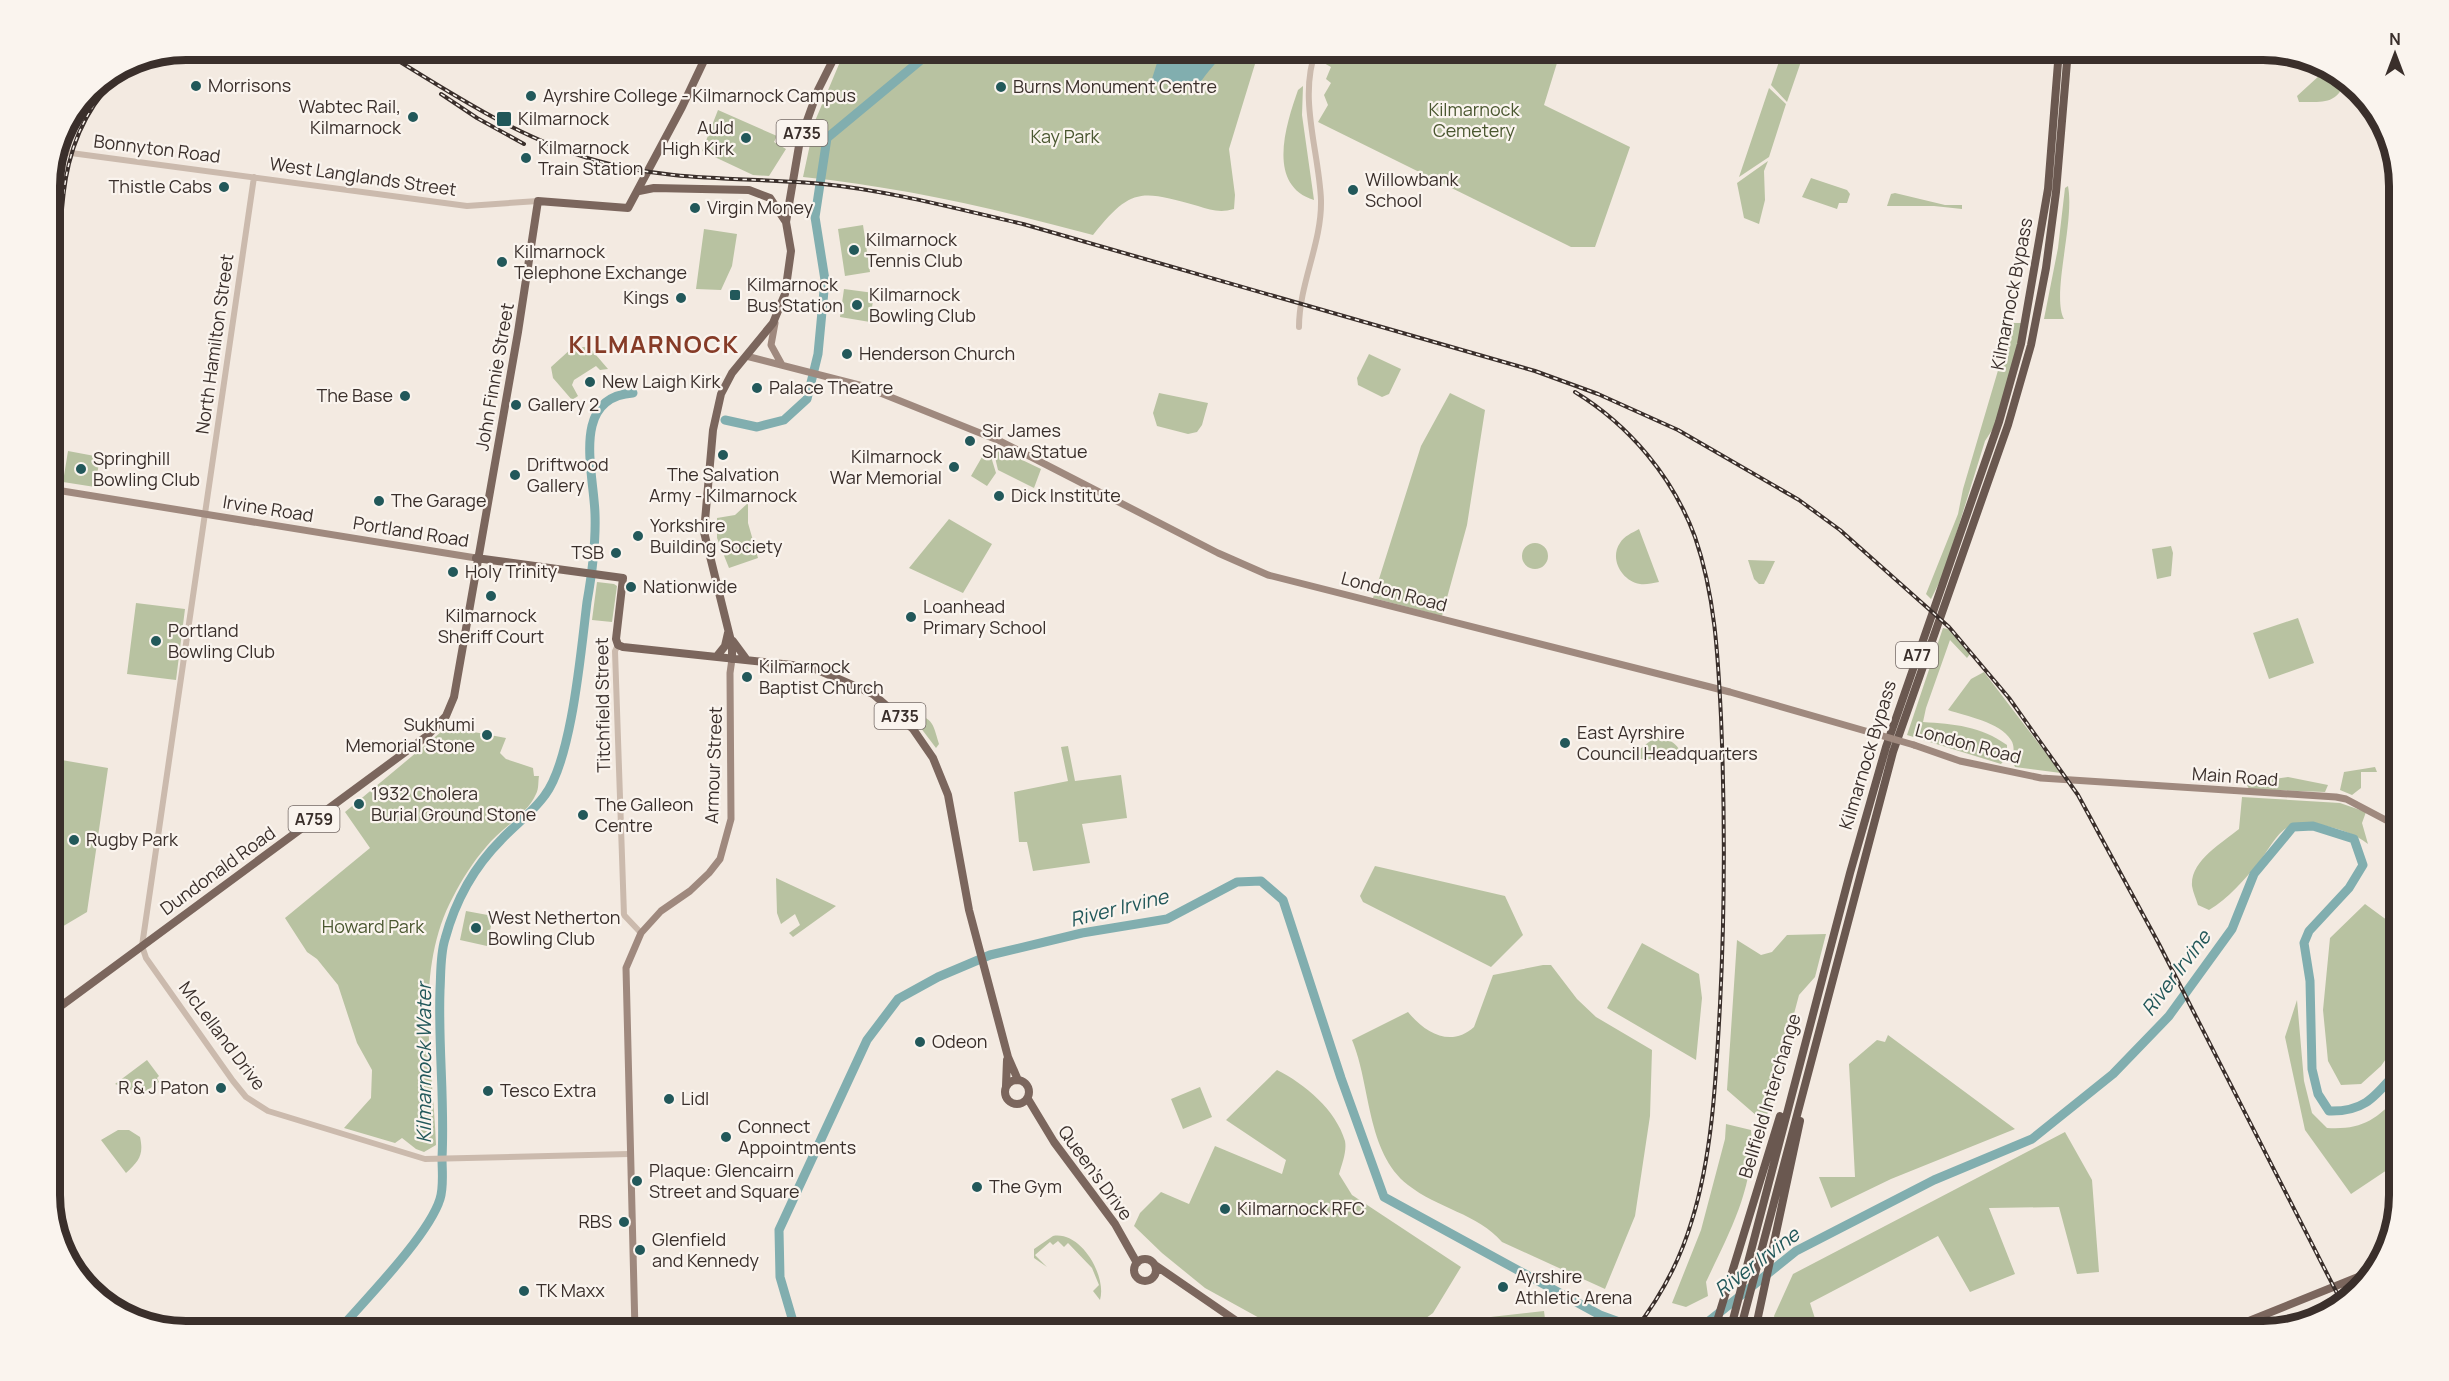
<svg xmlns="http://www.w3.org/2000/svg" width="2449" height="1381" font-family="Manrope,sans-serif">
	<rect width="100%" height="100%" fill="#f3eae1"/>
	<path fill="#b8c2a1" d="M845,50H1309L1307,57L1255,64L1229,149L1235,195L1234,209C1220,213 1211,210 1198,206C1141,190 1131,187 1093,235C997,209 901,187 803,177L815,121Z
		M1325,50H1561L1544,105L1630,147L1595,247H1571L1318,122L1328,105L1324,95L1331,83L1326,79L1331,67L1322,62Z
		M1783,50H1805L1787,102L1771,85Z
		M2333,70L2344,80C2340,105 2320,102 2299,102L2297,96L2320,75Z
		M1303,86L1302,115L1314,200C1265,185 1287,122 1298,90Z
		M1769,88L1786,104L1769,157L1739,177Z
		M718,110L777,136L774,142L786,149L769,176L753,175L702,151Z
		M1768,161L1764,171L1765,200L1759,224L1744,218L1737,183Z
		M1811,178L1847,190L1850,194L1847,203H1839L1837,209L1802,197Z
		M2068,186C2075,222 2051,295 2064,319H2044L2058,248L2065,188Z
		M1895,193L1945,205H1962V209L1934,206H1887L1891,194Z
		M863,225L870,272L845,276L838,229Z
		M704,229L737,234L732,266L721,290L696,289Z
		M844,289L874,293L870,322L840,317Z
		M2012,323H2023L1996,424L1985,441L1944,573L1931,599L1926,594L1958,514L1963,489Z
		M584,347L590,348L608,369L600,370L596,366L574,380L572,385L578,396L572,400L553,378L551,367L572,348Z
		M1369,354L1401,369L1389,394L1382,397L1358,385L1357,378Z
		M1159,393L1208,403L1202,425L1197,432L1188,434L1157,426L1153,413Z
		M1450,393L1485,410L1467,525L1442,616L1373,598L1421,446Z
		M997,448L1041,469L1034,488L998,470L993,449Z
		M986,450H989L996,473L987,486L971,476Z
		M68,451L100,457L95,487L63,482Z
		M748,503V523L758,558L729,568L717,538V518L735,515Z
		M949,519L992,544L963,593L909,568Z
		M1639,529L1659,582C1652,583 1646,585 1640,584C1622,581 1609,559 1620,543C1624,536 1632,533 1639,529Z
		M1522 556a13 13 0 1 1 26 0a13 13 0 1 1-26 0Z
		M2171,546L2173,553L2171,576L2157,579L2152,549Z
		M1748,560L1775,561L1764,584H1759L1754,579Z
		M597,582L614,584L617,586L612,622L592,620Z
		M136,603L185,609L176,680L127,674Z
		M2298,618L2314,663L2269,679L2253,633Z
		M1943,628L1948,629L1970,654L1967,658L1950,640L1926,708L1923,722C1954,724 1981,726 2007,745V757L2001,764L1907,735Z
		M1984,672L2061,773L2015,767C2010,758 2017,749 2011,740C2000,722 1966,716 1948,710L1971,679Z
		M2387,673H2399V762L2386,763Z
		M908,711C933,719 932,720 939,744L936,748Z
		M447,727L506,738L500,753L506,759L533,768L534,776H539C538,781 539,789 536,794C527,815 500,829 486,847C473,862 462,879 453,897C413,971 433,1064 436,1145L424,1152L416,1149L402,1138L395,1143L344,1128L371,1098L372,1070L357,1043L338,985L317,959L307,952L285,918L370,848L345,812Z
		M1654,738C1668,737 1681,744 1682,759H1638L1640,749Z
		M1068,746L1075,781L1121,775L1127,818L1082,824L1090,863L1033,871L1027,842H1019L1014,792L1068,781L1061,747Z
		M50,758L108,768L87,912L50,934Z
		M2375,767L2377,772H2361V788L2352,795L2340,790L2344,772Z
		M2288,777L2328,785L2325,792L2249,789L2246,783Z
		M2242,797L2340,803L2366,812L2362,823L2368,844C2355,834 2342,830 2326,826C2315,824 2304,821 2293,825C2278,829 2269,850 2259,862C2245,879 2228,899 2209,910L2198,905C2196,899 2193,892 2192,886C2190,861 2222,843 2239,829Z
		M1375,866L1505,896L1523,935L1491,967L1363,902L1360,896Z
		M776,878L836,906L793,937L789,933L800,925L795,914L781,924L777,913Z
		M2365,904L2399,929V1040L2381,1066L2361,1084L2341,1085L2328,1061L2323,1010L2330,938Z
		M466,911L493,916L487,946L460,940Z
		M1826,934L1815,977L1799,995L1765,1123L1727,1090L1737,940L1761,955L1772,952L1787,935Z
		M1642,943L1699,974L1702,998L1696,1060L1607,1008Z
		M1543,965H1551L1577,999L1596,1017L1652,1050L1650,1116L1635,1216L1605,1289L1502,1242C1478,1214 1437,1208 1408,1185C1366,1152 1371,1085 1352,1040L1408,1012C1425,1033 1451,1048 1474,1027L1493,975Z
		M2297,1000L2304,1081L2312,1113L2327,1128C2362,1130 2375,1120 2399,1096V1162L2351,1194L2305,1130L2285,1037Z
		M1888,1035L2015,1129L1891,1179L1831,1208L1819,1177H1855L1849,1064L1877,1040L1885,1042Z
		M147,1060L159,1076L157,1078L159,1082L142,1094L115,1084Z
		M1277,1070C1305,1084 1336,1110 1345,1141C1347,1151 1342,1164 1339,1174L1352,1195L1461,1267L1433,1313L1408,1331H1283L1205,1288L1162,1253L1134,1226L1140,1213L1161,1192L1189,1204L1215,1146L1282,1174L1286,1160L1226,1120Z
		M1200,1087L1212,1117L1183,1129L1171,1099Z
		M1726,1124L1751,1130C1756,1185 1729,1233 1706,1282L1708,1296L1686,1307L1672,1303L1701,1230L1725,1139Z
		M118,1130H129L140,1137C144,1155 139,1161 126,1173L101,1140Z
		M2065,1132L2092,1180L2099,1272L2077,1274L2059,1207L1989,1208L2015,1274L1970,1292L1938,1236L1810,1303L1819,1331H1779L1774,1316L1793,1274Z
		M1053,1236C1081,1231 1107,1276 1100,1300L1093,1291L1099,1285L1092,1268L1068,1243L1064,1247L1058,1241L1053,1245L1050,1242L1035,1255L1047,1267L1034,1258V1249Z
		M1544,1311L1545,1319L1558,1331C1544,1331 1537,1323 1523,1322L1431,1331L1438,1323Z"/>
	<path fill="#81aeaf" d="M1161,50H1224C1218,63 1208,70 1200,83L1151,82Z"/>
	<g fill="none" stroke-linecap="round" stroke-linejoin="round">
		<path stroke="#81aeaf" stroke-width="9" d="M725,420L757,427L784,420L807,399L818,354L825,280L815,217L827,138L933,50
			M338,1331C365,1300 429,1235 440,1199C444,1187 442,1170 442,1158C445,1102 438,1046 440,990C441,974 440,955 445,939C455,902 474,867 501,840C515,825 533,812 545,795C572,759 581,650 587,602C592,574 596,543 595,514C594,473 570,397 633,393
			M792,1331V1318L780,1277L779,1230L867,1040L898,999L938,977L990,955L1082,933L1167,919L1237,882L1261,881L1283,900L1341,1078L1384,1197L1600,1315L1644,1331
			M1669,1331L1699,1329L1796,1251L1934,1180L2032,1139L2113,1074L2169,1016L2232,929L2254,874L2293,827L2313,826L2354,839L2363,865L2349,888L2309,931L2304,943L2310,981L2312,1069L2318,1094L2329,1111C2366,1112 2376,1095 2399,1069"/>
		<path stroke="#cbbaad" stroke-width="6" d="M56,151L467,206L538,201
			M254,177L142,946L146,958L233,1081L246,1097L268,1111L425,1159L629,1154
			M1299,327C1299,284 1322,243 1321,200C1319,151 1298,98 1316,50
			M618,645L615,651L624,915L641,933"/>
		<path stroke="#9f897e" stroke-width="7" d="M775,323L771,345L782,365
			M746,356L863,386L1000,441L1218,553L1268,575L1730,692L1876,734
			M50,489L476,558
			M1914,745L1960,761L2041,778L2336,797L2346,799L2399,827
			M635,1331L626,968L641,933L661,911L690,891L709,873L720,859L731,819L730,673L732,659"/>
		<path stroke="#7b665d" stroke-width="8" d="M639,191L654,188L749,190L770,198L786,222L791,251L785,294L773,323L732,373L721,394L713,430L704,532L732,645V659
			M786,222L800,140L818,90L838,50
			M476,558L623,578L616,639L618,645L623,647L811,667L873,694L913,729L933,758L948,795L969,910L1008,1057L1018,1080
			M733,641L747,660
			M717,656L725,646L728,633
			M50,1014L427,736L446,716L454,697L518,332L538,201L628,208L682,107L709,50
			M1005 1092a12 12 0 1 1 24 0a12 12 0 1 1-24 0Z
			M1006,1086L1007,1060
			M1028,1099L1054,1142L1115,1224L1137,1263
			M1134 1270a11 11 0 1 1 22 0a11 11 0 1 1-22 0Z
			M1155,1265L1251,1331
			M2224,1331L2373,1271"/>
		<path stroke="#6a5850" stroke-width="8" d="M1714,1331L1780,1116
			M1730,1331L1850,873L1886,747L1999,422L2021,344L2048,189L2059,50
			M1740,1331L1893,752L2008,425L2031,345L2046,268L2056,192L2068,50
			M1755,1331L1800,1121"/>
		<g stroke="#3a2f2b" stroke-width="4">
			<path id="rail" d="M384,52C451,93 521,140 598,161C670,182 748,177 823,184C891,191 957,209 1023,224L1535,371L1598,394L1678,430L1799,500L1840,530L1949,627L2009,698L2078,795L2159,944L2342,1303
				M441,94L477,118L524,144
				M1575,392C1629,425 1673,477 1695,537C1715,595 1718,656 1721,717C1725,813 1725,908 1720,1005C1716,1075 1713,1152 1692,1220C1680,1261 1660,1298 1634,1331
				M50,445C53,420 59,394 60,368C68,258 33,135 139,59"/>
		</g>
		<use href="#rail" stroke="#faf4ee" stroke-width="1.5" stroke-dasharray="4.5" stroke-linecap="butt"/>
		<path stroke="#9f897e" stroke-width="7" d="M1876,734L1914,745"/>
	</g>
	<g fill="#22585a" stroke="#faf4ee" stroke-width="2">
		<circle cx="196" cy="86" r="6"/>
		<circle cx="1001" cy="87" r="6"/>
		<circle cx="531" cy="96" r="6"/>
		<circle cx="413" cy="117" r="6"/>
		<rect x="496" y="111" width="16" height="16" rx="3"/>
		<circle cx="746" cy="138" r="6"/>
		<circle cx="526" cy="158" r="6"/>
		<circle cx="224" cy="187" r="6"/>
		<circle cx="1353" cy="190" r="6"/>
		<circle cx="695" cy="208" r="6"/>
		<circle cx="854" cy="250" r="6"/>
		<circle cx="502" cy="262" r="6"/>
		<rect x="729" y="289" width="12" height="12" rx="3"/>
		<circle cx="681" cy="298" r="6"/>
		<circle cx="857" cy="305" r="6"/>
		<circle cx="847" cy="354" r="6"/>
		<circle cx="590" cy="382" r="6"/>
		<circle cx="757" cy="388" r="6"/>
		<circle cx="405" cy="396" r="6"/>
		<circle cx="516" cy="405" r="6"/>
		<circle cx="970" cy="441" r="6"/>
		<circle cx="723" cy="455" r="6"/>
		<circle cx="954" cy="467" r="6"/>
		<circle cx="81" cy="469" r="6"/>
		<circle cx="515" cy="475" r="6"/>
		<circle cx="999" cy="496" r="6"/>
		<circle cx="379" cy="501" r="6"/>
		<circle cx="638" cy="536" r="6"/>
		<circle cx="616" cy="553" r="6"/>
		<circle cx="453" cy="572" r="6"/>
		<circle cx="631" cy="587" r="6"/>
		<circle cx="491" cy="596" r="6"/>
		<circle cx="911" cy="617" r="6"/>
		<circle cx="156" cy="641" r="6"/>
		<circle cx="747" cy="677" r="6"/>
		<circle cx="487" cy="735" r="6"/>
		<circle cx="1565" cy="743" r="6"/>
		<circle cx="359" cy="804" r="6"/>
		<circle cx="583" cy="815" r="6"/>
		<circle cx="74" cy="840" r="6"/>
		<circle cx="476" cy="928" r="6"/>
		<circle cx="920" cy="1042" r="6"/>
		<circle cx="221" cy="1088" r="6"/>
		<circle cx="488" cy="1091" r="6"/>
		<circle cx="669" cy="1099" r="6"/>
		<circle cx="726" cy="1137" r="6"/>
		<circle cx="637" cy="1181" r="6"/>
		<circle cx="977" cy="1187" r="6"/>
		<circle cx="1225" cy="1209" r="6"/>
		<circle cx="624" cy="1222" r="6"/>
		<circle cx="640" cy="1250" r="6"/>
		<circle cx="1503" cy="1287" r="6"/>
		<circle cx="524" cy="1291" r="6"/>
	</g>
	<g text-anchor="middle" stroke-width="4.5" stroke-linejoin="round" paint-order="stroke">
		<g fill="#faf4ee" stroke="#746a66" stroke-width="1.5">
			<rect x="776.5" y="120" width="51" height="26" rx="4.5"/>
			<rect x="1896" y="642" width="42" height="26" rx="4.5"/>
			<rect x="874.5" y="703" width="51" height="26" rx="4.5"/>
			<rect x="288.5" y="806" width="51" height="26" rx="4.5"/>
		</g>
		<g font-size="16" font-weight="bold" fill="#3a2f2b">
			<text x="802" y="139">A735</text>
			<text x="1917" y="661">A77</text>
			<text x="900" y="722">A735</text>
			<text x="314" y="825">A759</text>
		</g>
		<g font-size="18" fill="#3a2f2b" stroke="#faf4ee" text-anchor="start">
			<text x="208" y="92">Morrisons</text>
			<text x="1013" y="93">Burns Monument Centre</text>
			<text x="543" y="102">Ayrshire College - Kilmarnock Campus</text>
			<text x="401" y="113" text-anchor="end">Wabtec Rail,<tspan x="401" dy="21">Kilmarnock</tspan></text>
			<text x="518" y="125">Kilmarnock</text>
			<text x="734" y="134" text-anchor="end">Auld<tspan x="734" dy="21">High Kirk</tspan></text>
			<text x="538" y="154">Kilmarnock<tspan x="538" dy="21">Train Station</tspan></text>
			<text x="1365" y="186">Willowbank<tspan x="1365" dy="21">School</tspan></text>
			<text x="212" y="193" text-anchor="end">Thistle Cabs</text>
			<text x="707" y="214">Virgin Money</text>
			<text x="866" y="246">Kilmarnock<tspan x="866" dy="21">Tennis Club</tspan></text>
			<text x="514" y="258">Kilmarnock<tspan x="514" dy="21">Telephone Exchange</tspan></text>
			<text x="747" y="291">Kilmarnock<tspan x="747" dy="21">Bus Station</tspan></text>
			<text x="869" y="301">Kilmarnock<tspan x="869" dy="21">Bowling Club</tspan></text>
			<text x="669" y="304" text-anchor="end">Kings</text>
			<text x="859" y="360">Henderson Church</text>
			<text x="602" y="388">New Laigh Kirk</text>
			<text x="769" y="394">Palace Theatre</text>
			<text x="393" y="402" text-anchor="end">The Base</text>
			<text x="528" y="411">Gallery 2</text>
			<text x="982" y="437">Sir James<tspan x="982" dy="21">Shaw Statue</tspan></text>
			<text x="942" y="463" text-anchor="end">Kilmarnock<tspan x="942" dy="21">War Memorial</tspan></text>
			<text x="93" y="465">Springhill<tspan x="93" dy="21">Bowling Club</tspan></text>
			<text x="527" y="471">Driftwood<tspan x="527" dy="21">Gallery</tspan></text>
			<text x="723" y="481" text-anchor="middle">The Salvation<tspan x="723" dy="21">Army - Kilmarnock</tspan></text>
			<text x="1011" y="502">Dick Institute</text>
			<text x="391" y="507">The Garage</text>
			<text x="650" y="532">Yorkshire<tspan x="650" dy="21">Building Society</tspan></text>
			<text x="604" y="559" text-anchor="end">TSB</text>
			<text x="465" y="578">Holy Trinity</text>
			<text x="643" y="593">Nationwide</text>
			<text x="923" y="613">Loanhead<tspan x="923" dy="21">Primary School</tspan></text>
			<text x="491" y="622" text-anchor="middle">Kilmarnock<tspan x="491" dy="21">Sheriff Court</tspan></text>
			<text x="168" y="637">Portland<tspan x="168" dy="21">Bowling Club</tspan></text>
			<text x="759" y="673">Kilmarnock<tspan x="759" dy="21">Baptist Church</tspan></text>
			<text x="475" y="731" text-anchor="end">Sukhumi<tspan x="475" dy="21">Memorial Stone</tspan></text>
			<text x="1577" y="739">East Ayrshire<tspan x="1577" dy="21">Council Headquarters</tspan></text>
			<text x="371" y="800">1932 Cholera<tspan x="371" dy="21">Burial Ground Stone</tspan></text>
			<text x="595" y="811">The Galleon<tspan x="595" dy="21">Centre</tspan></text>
			<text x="86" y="846">Rugby Park</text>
			<text x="488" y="924">West Netherton<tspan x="488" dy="21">Bowling Club</tspan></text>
			<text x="932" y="1048">Odeon</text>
			<text x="209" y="1094" text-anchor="end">R &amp; J Paton</text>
			<text x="500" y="1097">Tesco Extra</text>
			<text x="681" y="1105">Lidl</text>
			<text x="738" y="1133">Connect<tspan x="738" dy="21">Appointments</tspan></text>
			<text x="649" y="1177">Plaque: Glencairn<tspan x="649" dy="21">Street and Square</tspan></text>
			<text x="989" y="1193">The Gym</text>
			<text x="1237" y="1215">Kilmarnock RFC</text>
			<text x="612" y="1228" text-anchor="end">RBS</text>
			<text x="652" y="1246">Glenfield<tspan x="652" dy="21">and Kennedy</tspan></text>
			<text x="1515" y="1283">Ayrshire<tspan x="1515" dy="21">Athletic Arena</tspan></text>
			<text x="536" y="1297">TK Maxx</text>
		</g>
		<g font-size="18" fill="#4a5730" stroke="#faf4ee">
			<text x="1474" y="116">Kilmarnock<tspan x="1474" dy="21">Cemetery</tspan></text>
			<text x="1065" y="143">Kay Park</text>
			<text x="373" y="933">Howard Park</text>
		</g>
		<g font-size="18" fill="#3a2f2b" stroke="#faf4ee">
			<text transform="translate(157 149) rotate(7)" y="6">Bonnyton Road</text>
			<text transform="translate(363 177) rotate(8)" y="6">West Langlands Street</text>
			<text transform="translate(2012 294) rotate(-79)" y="6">Kilmarnock Bypass</text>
			<text transform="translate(215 344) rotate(-82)" y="6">North Hamilton Street</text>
			<text transform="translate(495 377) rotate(-80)" y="6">John Finnie Street</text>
			<text transform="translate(268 509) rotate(9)" y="6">Irvine Road</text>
			<text transform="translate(411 532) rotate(9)" y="6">Portland Road</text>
			<text transform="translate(1394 592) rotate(15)" y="6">London Road</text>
			<text transform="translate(603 705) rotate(-91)" y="6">Titchfield Street</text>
			<text transform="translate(1968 744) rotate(15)" y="6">London Road</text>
			<text transform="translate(1868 755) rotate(-73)" y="6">Kilmarnock Bypass</text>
			<text transform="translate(714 765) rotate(-88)" y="6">Armour Street</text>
			<text transform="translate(2235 777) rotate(4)" y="6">Main Road</text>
			<text transform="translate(218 871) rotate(-36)" y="6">Dundonald Road</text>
			<text transform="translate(222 1036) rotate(53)" y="6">McLelland Drive</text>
			<text transform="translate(1770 1096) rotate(-73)" y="6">Bellfield Interchange</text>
			<text transform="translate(1095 1173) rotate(54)" y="6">Queen's Drive</text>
		</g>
		<g font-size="20" font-style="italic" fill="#22585a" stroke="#faf4ee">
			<text transform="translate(1119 908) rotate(-14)" y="7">River Irvine</text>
			<text transform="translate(2176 973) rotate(-53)" y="7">River Irvine</text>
			<text transform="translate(424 1063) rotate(-90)" y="7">Kilmarnock Water</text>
			<text transform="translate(1757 1262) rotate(-37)" y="7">River Irvine</text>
		</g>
		<g font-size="24" font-weight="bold" letter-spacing="1.5" fill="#863b27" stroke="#faf4ee">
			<text x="654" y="353">KILMARNOCK</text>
		</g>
	</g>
	<path d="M0 0H2449V1381H0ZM186 60H2263A126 126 0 0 1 2389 186V1195A126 126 0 0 1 2263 1321H186A126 126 0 0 1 60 1195V186A126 126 0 0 1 186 60Z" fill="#faf4ee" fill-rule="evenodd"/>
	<path fill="none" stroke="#3a2f2b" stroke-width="8" d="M186 60H2263A126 126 0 0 1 2389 186V1195A126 126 0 0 1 2263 1321H186A126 126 0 0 1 60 1195V186A126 126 0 0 1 186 60Z"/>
	<g transform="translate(2395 54)" stroke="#faf4ee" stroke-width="4.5" paint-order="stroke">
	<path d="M0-4.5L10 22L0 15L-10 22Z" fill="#3a2f2b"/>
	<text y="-9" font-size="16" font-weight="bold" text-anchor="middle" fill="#3a2f2b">N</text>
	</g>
</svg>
